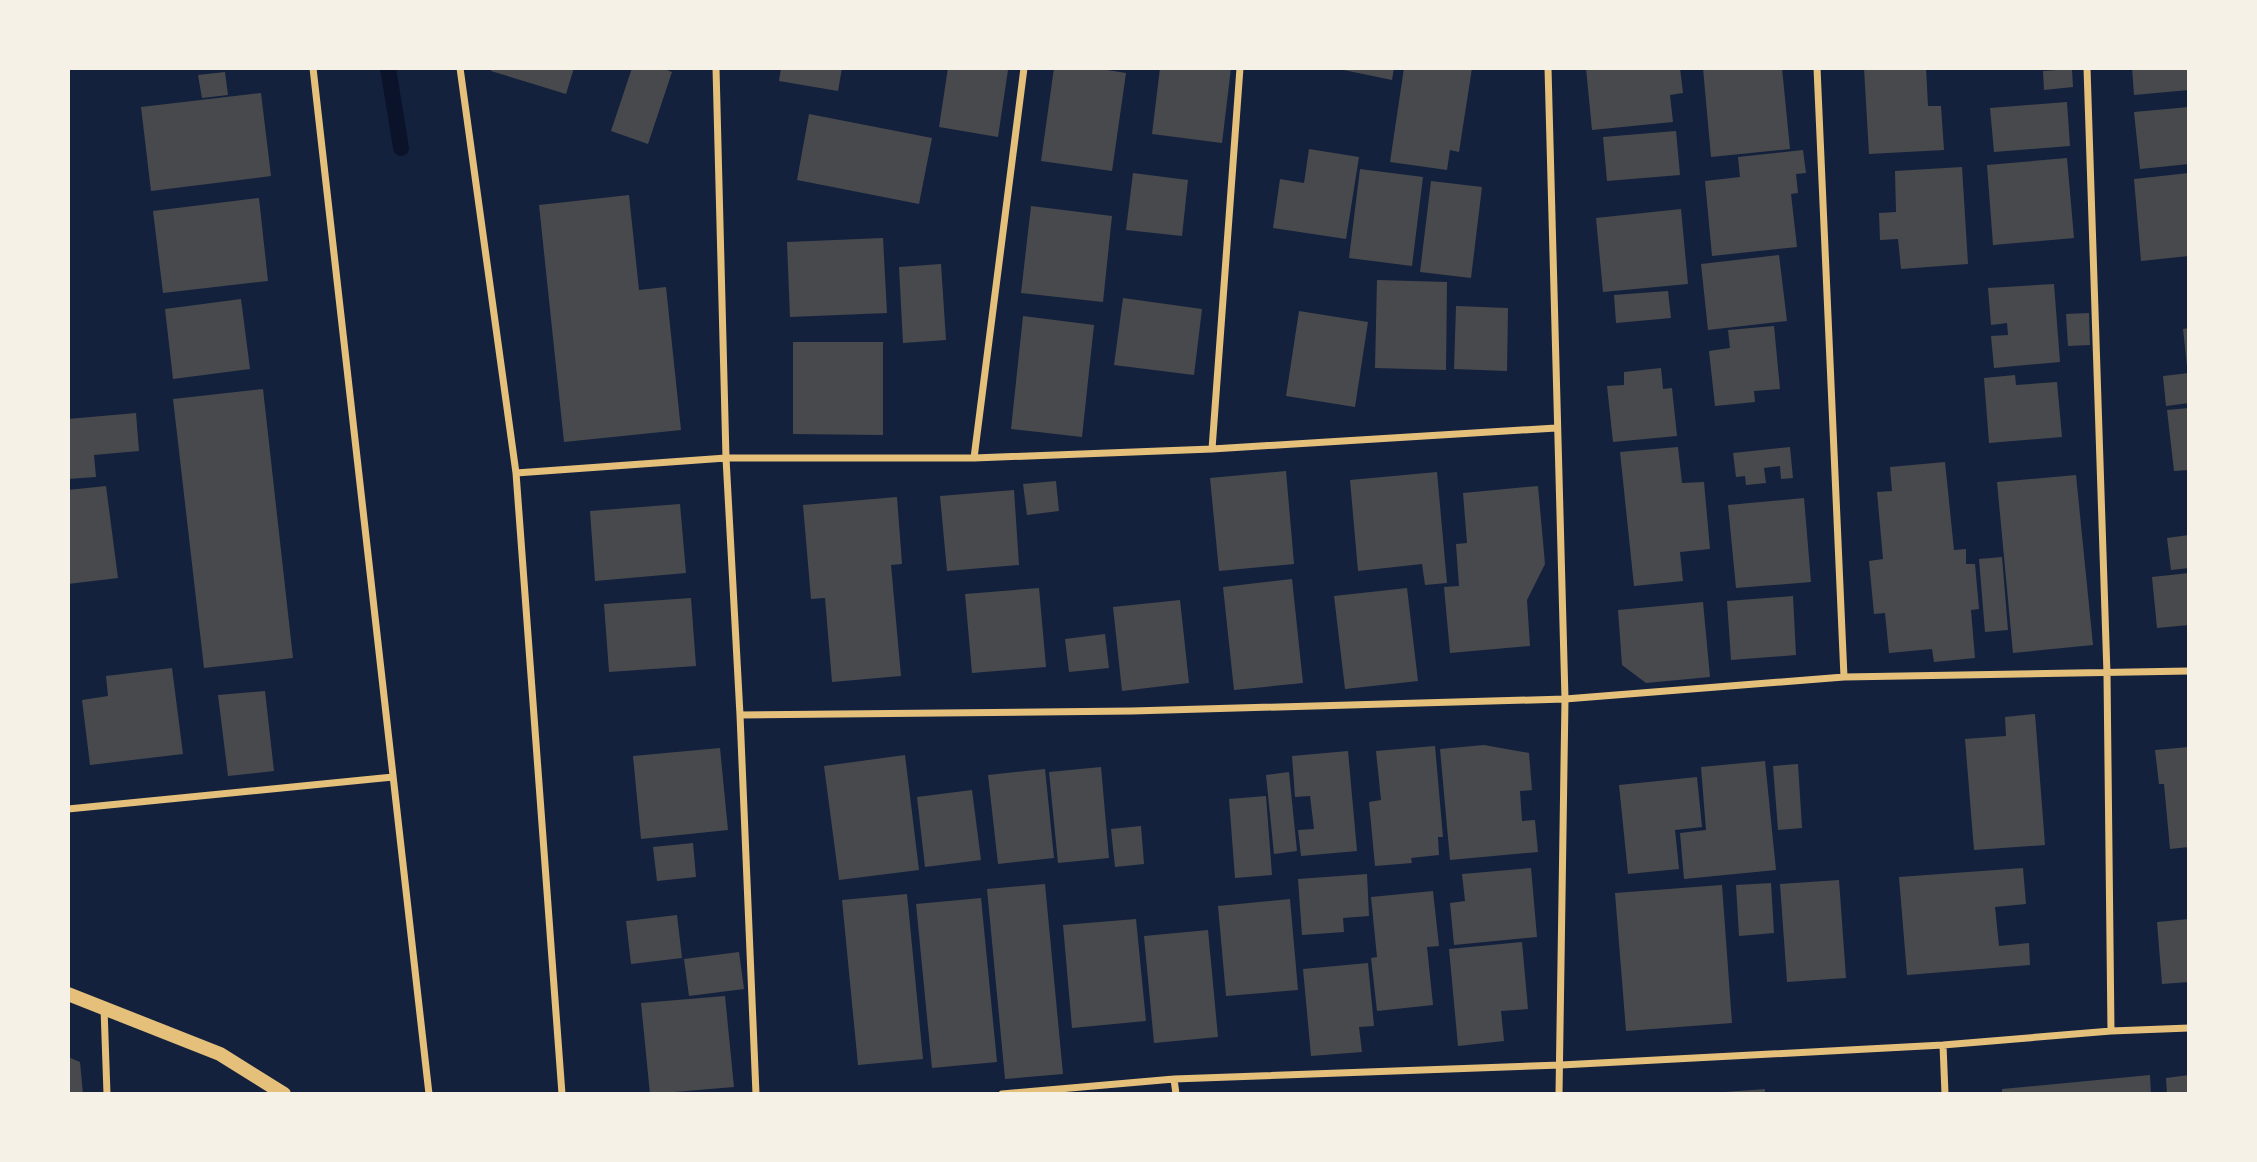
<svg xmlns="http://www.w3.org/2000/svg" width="2257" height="1162" font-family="Bitter,serif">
	<rect width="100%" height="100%" fill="#14213d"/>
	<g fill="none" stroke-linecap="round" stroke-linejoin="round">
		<path stroke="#0b132b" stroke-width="16" d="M388,68L401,148"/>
	</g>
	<path fill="#48494c" d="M492,68H574L566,94L491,71Z
		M632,68H662L672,72L648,144L611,131Z
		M781,68H842L838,91L779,81Z
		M948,68L1008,70L998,137L939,127Z
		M1054,68H1095L1126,73L1112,171L1041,161Z
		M1160,68H1231L1222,143L1152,134Z
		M1334,68H1394L1392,80Z
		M1404,68H1472L1459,152L1450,150L1447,170L1390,162Z
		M1586,68H1680L1683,93L1670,95L1673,122L1592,130Z
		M1703,68H1782L1790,149L1711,157Z
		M1864,68H1926L1928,106H1941L1944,150L1869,154Z
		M2132,68H2189V90L2134,95Z
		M2072,69L2073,87L2044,90L2043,71Z
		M225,72L228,95L202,98L198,75Z
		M261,93L271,176L151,191L141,107Z
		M2067,102L2070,146L1994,152L1990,108Z
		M2189,107V164L2140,169L2134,112Z
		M809,114L932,138L919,204L797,180Z
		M1676,131L1680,175L1607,181L1603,137Z
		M1309,149L1359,157L1346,239L1273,228L1280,179L1304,183Z
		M1803,150L1806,173L1796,174L1798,193L1791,194L1797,247L1712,256L1705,181L1740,177L1738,157Z
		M2067,158L2074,238L1993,245L1987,165Z
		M1962,167L1968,264L1901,269L1898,239L1880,240L1879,213L1896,212L1895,171Z
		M1360,169L1423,177L1412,266L1349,258Z
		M1133,173L1188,180L1182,236L1126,230Z
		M2189,173V256L2141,261L2134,179Z
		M1431,181L1482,187L1471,278L1420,272Z
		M629,195L639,290L666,287L681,430L564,442L539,205Z
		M259,198L268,281L163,293L153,211Z
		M1031,206L1112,216L1103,302L1021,293Z
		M1681,209L1688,284L1603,292L1596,218Z
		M883,238L887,313L790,317L787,242Z
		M1779,255L1787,321L1708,330L1701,264Z
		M941,264L946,340L903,343L899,267Z
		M1377,280L1447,282L1446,370L1375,368Z
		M2054,284L2060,362L1994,368L1991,336L2008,335L2007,323L1991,325L1988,288Z
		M1668,291L1671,318L1616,323L1614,295Z
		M1123,298L1202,309L1194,375L1114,365Z
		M241,299L250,369L173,379L165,309Z
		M1456,306L1508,308L1507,371L1454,369Z
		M1299,311L1368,322L1355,407L1286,396Z
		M2089,313L2090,345L2068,346L2066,314Z
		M1023,316L1094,325L1082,437L1011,429Z
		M1774,326L1780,389L1754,391L1755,402L1715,406L1709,351L1730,348L1728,330Z
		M2189,328V366H2187L2183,329Z
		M793,342H883V435L793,434Z
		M1661,368L1663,389L1672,388L1677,436L1613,442L1607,386L1624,385V372Z
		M2189,373V403L2166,406L2163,376Z
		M2015,375L2016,385L2057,382L2062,437L1989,443L1984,378Z
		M263,389L293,658L204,668L173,399Z
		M2189,408V470L2174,471L2167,410Z
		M136,413L139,451L94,455L96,477L68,479V419Z
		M1678,447L1682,483L1704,482L1710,549L1680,552L1683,581L1634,586L1620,452Z
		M1790,447L1793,478L1781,479L1780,466L1764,468L1766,483L1746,485L1745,476L1736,477L1733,453Z
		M1945,462L1954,550L1966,549V564H1975L1979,609L1971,610L1975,658L1934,662L1932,649L1889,653L1885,613L1874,614L1869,561L1883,559L1877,492L1892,491L1890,467Z
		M1286,471L1294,564L1219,571L1210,478Z
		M1437,472L1447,583L1425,585L1422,564L1358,571L1350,480Z
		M2076,475L2093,645L2013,653L1997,482Z
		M1056,481L1059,511L1027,515L1023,484Z
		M106,486L118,578L68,584V490Z
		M1538,486L1545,564L1527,600L1530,646L1450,653L1444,587L1459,586L1456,544L1467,543L1463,493Z
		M1014,490L1019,565L947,571L940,496Z
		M897,497L902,564L891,565L901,676L832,682L825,598L811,599L803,505Z
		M1804,498L1811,582L1736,588L1728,505Z
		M680,504L686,573L595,581L590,511Z
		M2189,535V568L2171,570L2167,538Z
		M2002,557L2008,630L1985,632L1979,559Z
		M2189,573V625L2157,628L2152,577Z
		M1292,579L1303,683L1234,690L1223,587Z
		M1039,588L1046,667L972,673L965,594Z
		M1407,588L1418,681L1345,689L1334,596Z
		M1793,596L1796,655L1731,660L1727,601Z
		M691,598L696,666L609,672L604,604Z
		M1180,600L1189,683L1122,691L1113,607Z
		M1703,602L1710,677L1646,683L1622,665L1618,610Z
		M1105,634L1109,668L1069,672L1065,639Z
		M172,668L183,754L90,765L82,700L108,696L106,676Z
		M265,691L274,771L228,776L218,695Z
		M2035,714L2045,845L1974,850L1965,739L2006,736L2005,717Z
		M1484,745L1529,753L1532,790L1520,791L1522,821L1535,820L1538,852L1450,860L1440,749Z
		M1435,746L1443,837H1438L1439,855L1411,858L1412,863L1375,866L1369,802L1381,800L1376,751Z
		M2189,747V847L2170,849L2164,784H2159L2155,750Z
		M720,748L728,830L641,839L633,756Z
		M1348,751L1357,851L1301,856L1298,830L1314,829L1310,796L1295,797L1292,756Z
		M905,755L919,870L839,880L824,766Z
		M1765,761L1776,870L1684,879L1680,833L1706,830L1701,767Z
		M1798,764L1802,828L1778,830L1773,766Z
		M1101,767L1109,858L1058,863L1049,772Z
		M1045,769L1054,858L998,864L988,775Z
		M1289,772L1297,851L1274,854L1266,775Z
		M1697,777L1702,827L1675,830L1679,869L1628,874L1619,785Z
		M972,790L981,860L925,867L917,797Z
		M1266,796L1272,875L1235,878L1229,799Z
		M1141,826L1144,864L1115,867L1111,829Z
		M693,843L696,877L657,881L653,847Z
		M1531,868L1537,937L1454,945L1450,903L1465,901L1462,874Z
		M2023,868L2026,904L1995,907L1999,946L2029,943L2030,965L1907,975L1899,877Z
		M1367,874L1369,916L1343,918L1344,932L1302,935L1298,879Z
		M1839,880L1846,978L1787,982L1780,884Z
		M1771,883L1774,933L1739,936L1736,885Z
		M1045,884L1063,1074L1005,1079L987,889Z
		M1722,885L1732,1023L1626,1031L1615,893Z
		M1433,891L1439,946L1427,947L1433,1005L1377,1011L1371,958L1377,957L1371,897Z
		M907,894L923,1059L858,1065L842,900Z
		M981,898L997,1062L932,1068L916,904Z
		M1290,899L1298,990L1226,996L1218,906Z
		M677,915L682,958L631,964L626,921Z
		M1136,919L1146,1021L1072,1028L1063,925Z
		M2189,919V982L2162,984L2157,922Z
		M1208,930L1218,1037L1154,1043L1144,936Z
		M1522,942L1528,1009L1501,1011L1504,1041L1458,1046L1449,949Z
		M739,952L744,989L689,996L684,959Z
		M1368,963L1374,1026L1359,1027L1362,1052L1311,1056L1303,969Z
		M725,996L734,1087L650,1094L641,1003Z
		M68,1057L80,1062L83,1094H68Z
		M2150,1075L2151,1094H2002V1089Z
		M2189,1075V1094H2167L2166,1078Z
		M1765,1089V1094H1725V1092Z"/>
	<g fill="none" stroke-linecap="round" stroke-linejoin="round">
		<path stroke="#e5c07b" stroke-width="7" d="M313,68L429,1094
			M460,68L516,473L562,1094
			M716,68L726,458L740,715L756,1094
			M1548,68L1565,699L1559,1094
			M1817,68L1844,677
			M2087,68L2107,674L2111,1031
			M1212,449L1240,68
			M974,458L1024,68
			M516,473L726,458H974L1212,449L1556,428
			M740,715L1132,711L1565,699L1844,677L2189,671
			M68,809L393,777
			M104,1008L107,1094
			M1943,1045L1945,1094
			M1174,1079L1176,1094
			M1002,1094L1174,1079L1561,1065L1943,1045L2111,1031L2189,1028"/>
		<path stroke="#e5c07b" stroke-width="14" d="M68,994L220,1054L284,1094"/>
	</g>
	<rect width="2257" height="1162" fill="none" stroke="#f6f1e7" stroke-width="140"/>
</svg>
